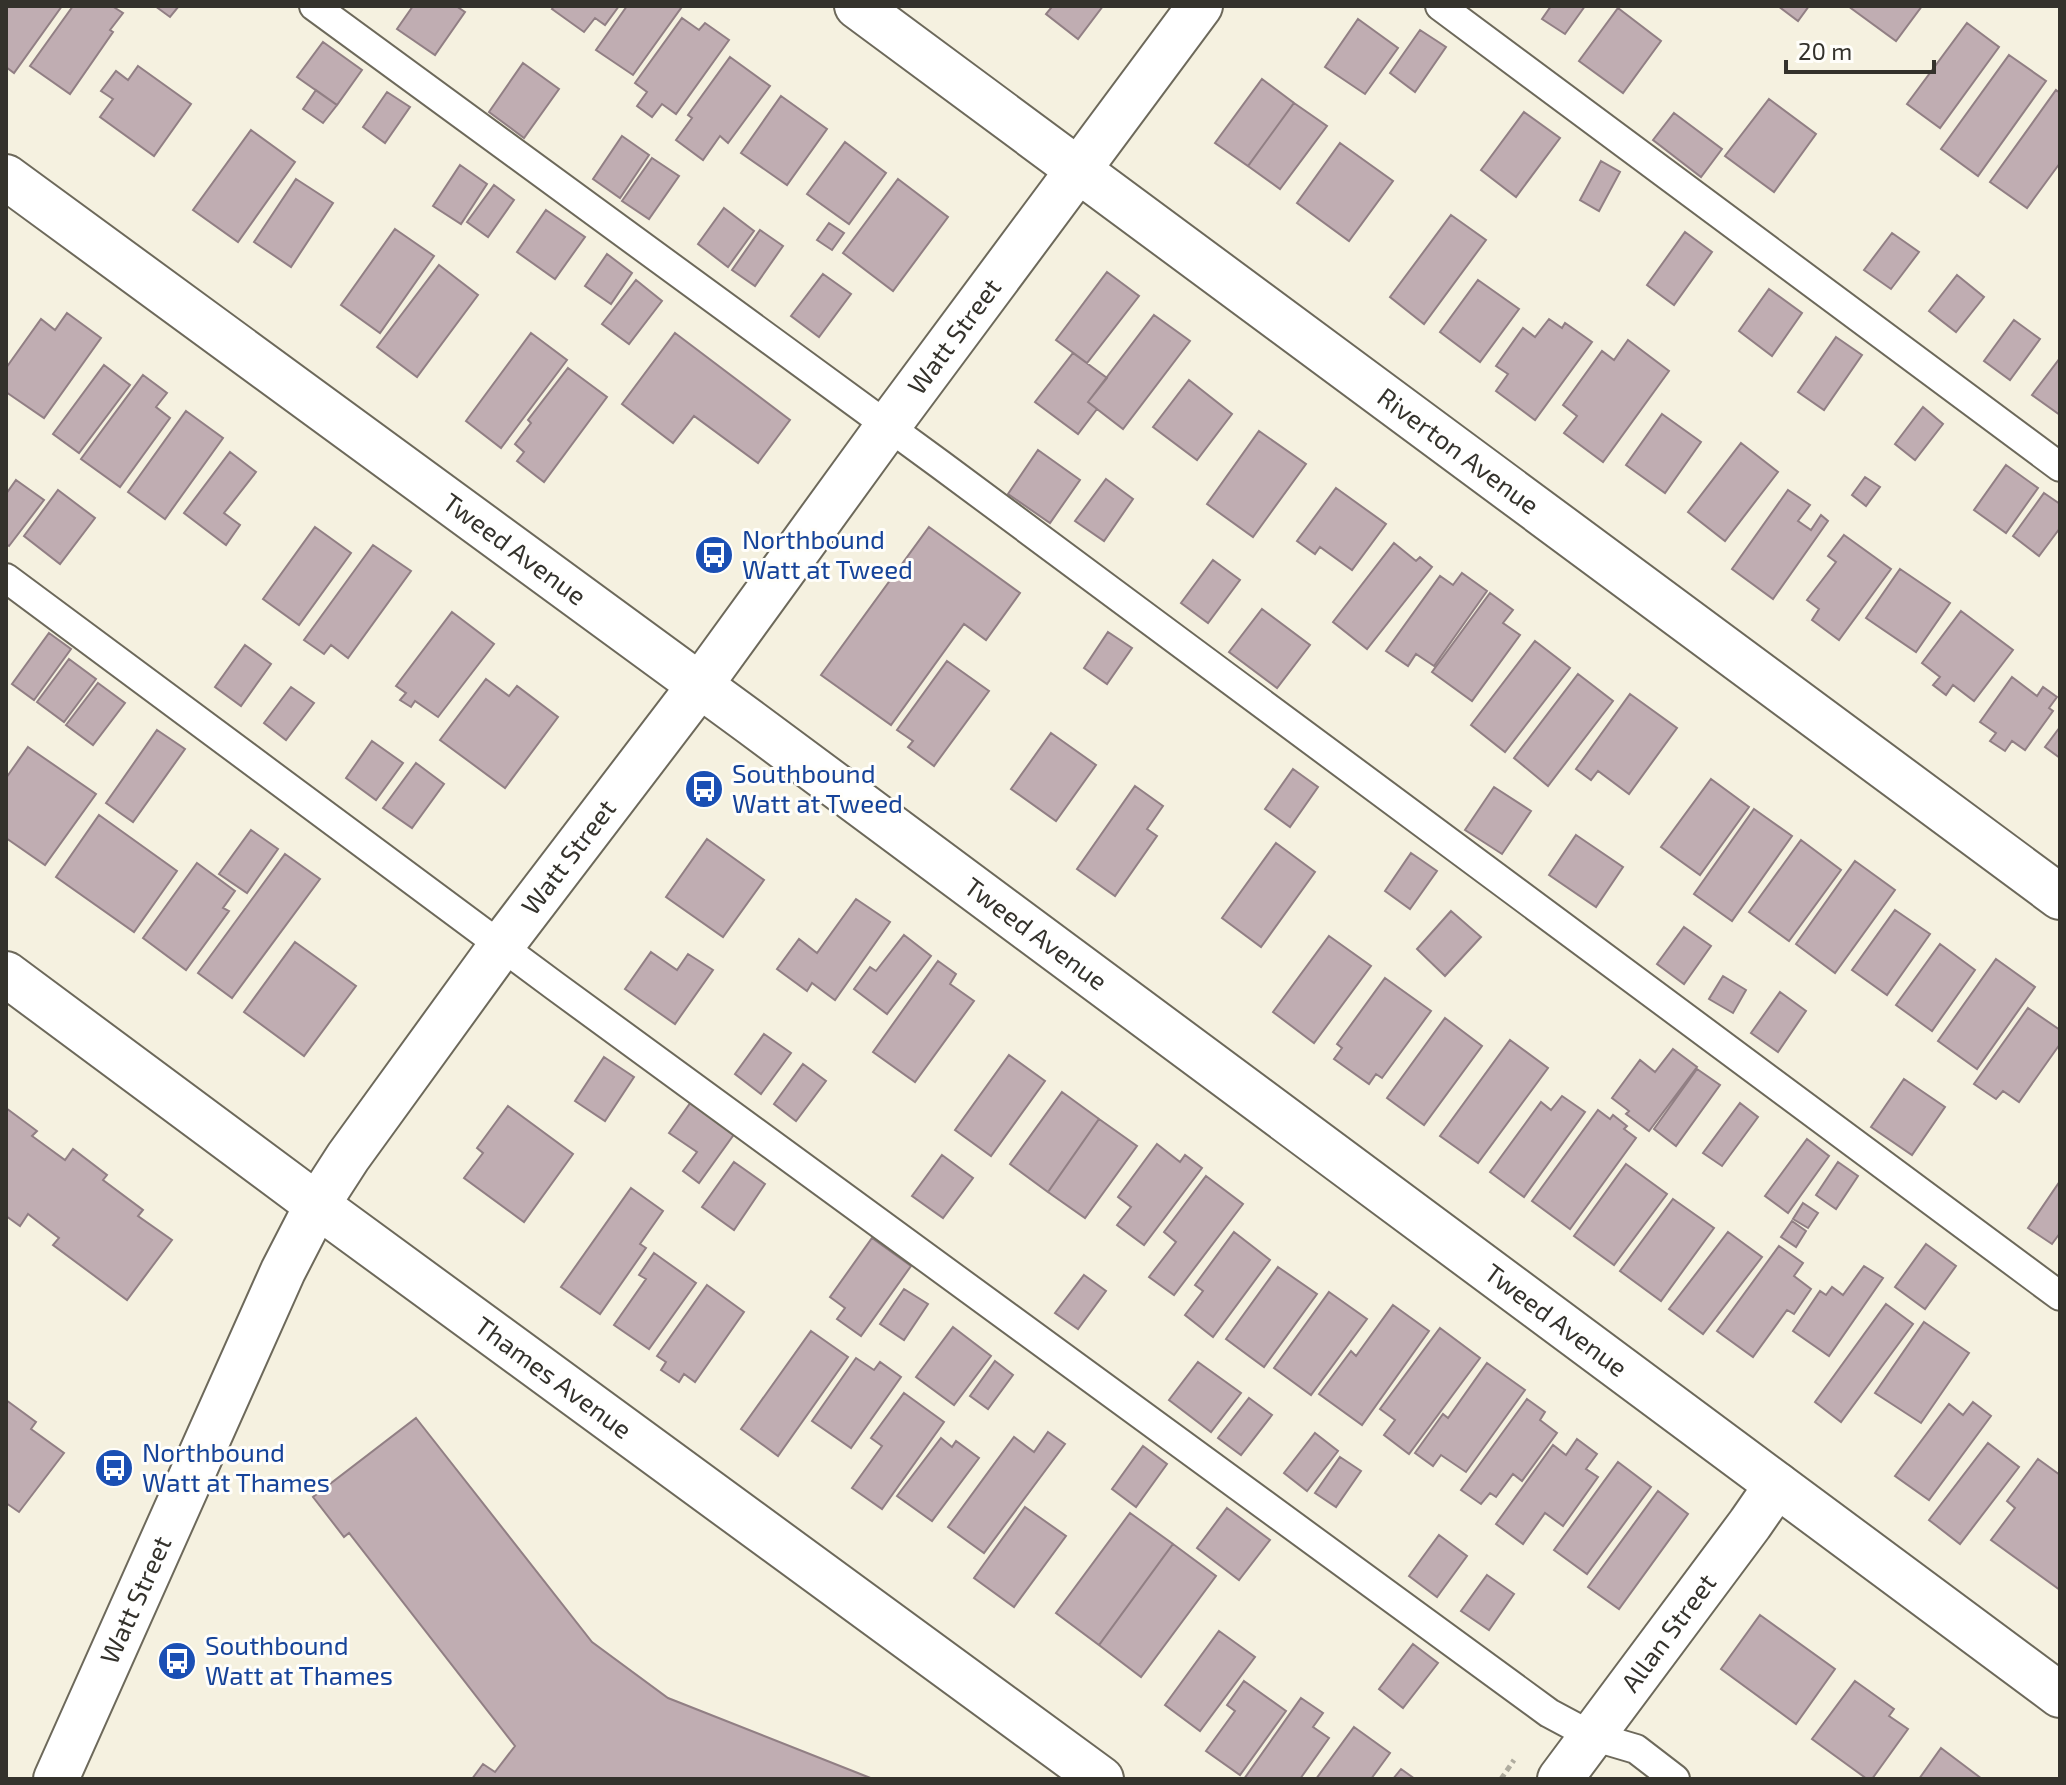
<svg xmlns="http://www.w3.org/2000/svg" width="2066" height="1785" font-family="'Exo 2',sans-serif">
	<rect width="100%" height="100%" fill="#f5f1e0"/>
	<path fill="#c0adb2" stroke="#917f84" stroke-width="2" d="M6,6H62L14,73L6,67Z
		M73,6H112L123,13L110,30L113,32L70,94L30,66Z
		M155,6H179L170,17Z
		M413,6H456L465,12L435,55L397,29Z
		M554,6H619L605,25L595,18L584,32L552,9Z
		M627,6H679L681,8L633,75L596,50Z
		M1048,6H1103L1078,39L1046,14L1051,8Z
		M1551,6H1585L1565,34L1542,19Z
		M1778,6H1809L1798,21Z
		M1848,6H1922L1896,41Z
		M1618,8L1661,41L1623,93L1579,61Z
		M682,18L699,30L705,23L729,40L676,114L662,104L652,117L637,106L647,92L635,83Z
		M1358,19L1398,48L1365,94L1325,67Z
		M1967,23L1999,47L1940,128L1907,104Z
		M1420,30L1446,47L1415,92L1390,73Z
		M323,42L362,70L337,105L297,77Z
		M2009,55L2046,81L1978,176L1941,149Z
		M730,57L770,86L728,143L720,136L703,160L676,140L692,118L688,115Z
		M523,63L559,89L524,138L489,112Z
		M138,66L191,104L154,156L100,117L113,99L101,91L116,71L128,80Z
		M1262,79L1294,103L1248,166L1215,143Z
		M316,90L337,105L323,123L303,109Z
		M2056,90L2060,93V163L2027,208L1990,182Z
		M387,92L410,107L385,143L363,127Z
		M781,96L827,129L787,185L741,153Z
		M1769,99L1816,134L1774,192L1725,156Z
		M1294,103L1327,126L1280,189L1248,166Z
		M1524,112L1560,138L1516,197L1481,170Z
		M1674,113L1722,149L1701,177L1653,140Z
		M251,130L295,162L238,242L193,210Z
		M622,136L649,155L620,198L593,179Z
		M845,142L886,173L849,224L807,194Z
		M1340,143L1393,181L1349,241L1297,203Z
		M652,158L679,176L649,219L622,201Z
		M1601,161L1620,172L1599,211L1580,200Z
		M460,165L487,184L461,224L433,206Z
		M296,179L333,203L291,267L254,242Z
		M898,179L948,217L893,291L843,253Z
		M494,185L514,200L488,237L467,222Z
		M724,208L754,231L728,267L698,244Z
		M546,210L585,237L555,279L517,252Z
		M1451,215L1486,240L1424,324L1390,297Z
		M829,223L844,233L832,250L817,240Z
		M395,229L434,256L380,333L341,305Z
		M760,230L783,246L755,286L732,270Z
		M1685,232L1712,252L1674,305L1647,285Z
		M1892,233L1919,252L1891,289L1864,270Z
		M607,254L632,273L611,304L585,286Z
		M439,265L478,295L417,377L377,347Z
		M1107,272L1139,296L1087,363L1056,340Z
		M823,274L851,294L819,337L791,316Z
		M1957,275L1984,297L1956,332L1929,311Z
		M636,280L662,301L629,344L602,324Z
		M1478,280L1519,309L1480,362L1440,332Z
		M1769,289L1802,313L1772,356L1739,331Z
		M67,313L101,338L44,418L6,392V368L41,319L55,330Z
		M1154,315L1190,341L1123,429L1088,402Z
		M1549,319L1562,328L1565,323L1592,342L1535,420L1496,391L1508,374L1496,366L1523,328L1535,337Z
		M2014,320L2040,339L2010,380L1984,361Z
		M531,333L567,360L501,448L466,421Z
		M675,333L790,420L758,463L694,416L673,443L622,404Z
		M1836,337L1862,355L1824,410L1798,392Z
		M1628,340L1669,371L1603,462L1564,433L1577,416L1563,405L1602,351L1614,360Z
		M1073,353L1107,378L1088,402L1097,409L1078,434L1035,402Z
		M2060,358V415L2032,395Z
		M104,365L130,385L79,453L53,434Z
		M568,368L607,397L544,482L517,461L524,452L515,444L531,423L528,420Z
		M143,375L167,393L156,407L170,418L120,487L81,459Z
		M1189,380L1232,414L1197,460L1153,427Z
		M1923,407L1943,424L1915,460L1895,444Z
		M186,411L223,438L165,519L128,492Z
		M1662,414L1701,442L1665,493L1626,465Z
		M1259,431L1306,464L1253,537L1207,504Z
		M1741,443L1778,472L1725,541L1688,512Z
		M1038,450L1080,480L1050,523L1008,494Z
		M230,452L256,472L224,513L240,525L226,545L184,513Z
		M2006,465L2038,488L2006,533L1974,510Z
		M1865,477L1880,487L1866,506L1852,495Z
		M1106,479L1133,499L1104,541L1075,521Z
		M16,480L44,500L9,546L6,544V494Z
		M1336,488L1386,524L1352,570L1320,547L1315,554L1297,541Z
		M58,490L95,518L60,564L24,536Z
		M1788,490L1810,505L1798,521L1811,530L1821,515L1828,521L1773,599L1732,569Z
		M2044,493L2060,504V528L2039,556L2013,536Z
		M315,527L351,553L299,625L263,599Z
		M929,527L1020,593L986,640L964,624L891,725L821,675Z
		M1844,535L1891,569L1839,640L1812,620L1819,609L1807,600L1836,562L1828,556Z
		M1394,543L1416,561L1420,557L1432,567L1367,649L1333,622Z
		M373,545L411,571L348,658L331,645L324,654L304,640Z
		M1213,560L1240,580L1208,623L1181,603Z
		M1900,569L1950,603L1916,652L1866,618Z
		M1462,573L1487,591L1434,666L1416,654L1408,666L1386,651L1440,576L1453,585Z
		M1490,593L1513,610L1503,623L1520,635L1472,701L1432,672Z
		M1262,609L1310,645L1277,688L1229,652Z
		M1961,611L2013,650L1974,701L1953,685L1946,695L1933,685L1940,677L1922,663Z
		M452,612L494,644L438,717L415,701L411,707L400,700L406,693L396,686Z
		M1108,632L1132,648L1107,684L1084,668Z
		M49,633L71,649L34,700L12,684Z
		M1535,641L1570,668L1505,752L1471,725Z
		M245,645L271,664L241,706L215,687Z
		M69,659L96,679L64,722L37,702Z
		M947,661L989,691L934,766L908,747L913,741L897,730Z
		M1578,674L1613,701L1548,786L1514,758Z
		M2012,677L2037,696L2043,687L2057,697L2049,708L2053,711L2025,750L2012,741L2005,751L1990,741L1996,733L1980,722Z
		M486,679L509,696L517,686L558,717L505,788L440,740Z
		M98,683L125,703L93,745L66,725Z
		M291,687L314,703L286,740L264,723Z
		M1630,694L1677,728L1629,794L1598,771L1591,780L1576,769Z
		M2060,727V758L2045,747Z
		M157,730L185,749L133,822L106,803Z
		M1051,733L1096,765L1056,821L1011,789Z
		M372,741L403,763L376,800L346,778Z
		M28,747L96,794L45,865L6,838V778Z
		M416,763L444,784L412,828L383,808Z
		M1293,769L1318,787L1290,827L1265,809Z
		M1711,779L1749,807L1700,875L1661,847Z
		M1135,786L1163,806L1147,829L1157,836L1115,896L1077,869Z
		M1494,787L1531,811L1502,854L1465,830Z
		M1754,809L1792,836L1732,921L1694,894Z
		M99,815L177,871L134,932L56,877Z
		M251,830L278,849L247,893L219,874Z
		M1576,835L1623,867L1596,907L1549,875Z
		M707,839L764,880L723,937L666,897Z
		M1801,840L1841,870L1789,941L1749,912Z
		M1276,843L1315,872L1261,947L1222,918Z
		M1411,853L1437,871L1410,909L1385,891Z
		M285,854L320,879L232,998L198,973Z
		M1855,861L1895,890L1835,973L1796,944Z
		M197,863L235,891L223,908L229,911L186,970L143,938Z
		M856,899L890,922L835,1000L812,983L807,991L777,969L799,939L817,953Z
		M1895,910L1930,934L1887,995L1852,970Z
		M1451,911L1481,937L1445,976L1417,949Z
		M1684,927L1711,946L1684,984L1657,964Z
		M904,935L931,956L887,1014L854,989L870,967L876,971Z
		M1329,936L1371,966L1314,1043L1273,1012Z
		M295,942L356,986L304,1056L244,1012Z
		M1940,944L1975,970L1932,1031L1896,1005Z
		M651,952L677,970L688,954L713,970L675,1024L625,989Z
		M1996,959L2035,987L1977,1069L1938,1041Z
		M938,961L956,974L950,984L974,1001L915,1082L873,1052Z
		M1723,976L1746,990L1733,1013L1709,999Z
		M1385,978L1431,1011L1382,1078L1376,1074L1369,1084L1334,1059L1342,1048L1337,1044Z
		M1780,992L1806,1011L1778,1052L1751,1033Z
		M2028,1008L2060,1030V1044L2019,1102L2003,1091L1996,1099L1974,1084Z
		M1445,1018L1482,1046L1424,1125L1387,1098Z
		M764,1034L791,1053L761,1094L735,1074Z
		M1510,1040L1548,1068L1478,1163L1440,1136Z
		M1673,1049L1697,1067L1649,1131L1626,1114L1629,1111L1612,1098L1640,1060L1655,1072Z
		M1009,1055L1045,1081L991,1156L955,1130Z
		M604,1057L634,1077L605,1121L575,1101Z
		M803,1064L826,1081L796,1121L774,1104Z
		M1697,1069L1720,1085L1676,1146L1654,1129Z
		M1904,1079L1945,1107L1912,1155L1871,1127Z
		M1062,1092L1099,1119L1048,1192L1010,1164Z
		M1562,1096L1585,1112L1524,1197L1490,1172L1541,1102L1551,1110Z
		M691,1102L735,1133L699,1183L683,1171L697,1152L669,1133Z
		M1740,1103L1758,1117L1722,1166L1703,1153Z
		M508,1106L573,1154L524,1222L464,1178L483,1153L477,1148Z
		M6,1108L37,1131L32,1136L65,1160L73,1149L107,1175L103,1180L143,1210L138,1216L172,1240L127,1300L53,1245L59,1238L28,1214L20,1226L6,1216Z
		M1598,1110L1610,1119L1613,1115L1627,1126L1624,1129L1636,1138L1570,1229L1532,1201Z
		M1099,1119L1137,1146L1085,1218L1048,1192Z
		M1807,1139L1829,1156L1788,1213L1765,1196Z
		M1157,1144L1180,1162L1185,1155L1202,1168L1144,1245L1117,1225L1131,1207L1118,1197Z
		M942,1155L973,1178L943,1218L912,1196Z
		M734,1162L765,1184L734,1230L702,1207Z
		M1838,1162L1858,1176L1836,1209L1816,1195Z
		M1626,1164L1667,1194L1614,1265L1574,1236Z
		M1206,1176L1243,1204L1174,1295L1149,1277L1176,1242L1164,1232Z
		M2060,1181V1233L2052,1244L2028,1228Z
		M631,1188L663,1211L640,1244L646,1248L600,1314L561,1287Z
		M1673,1199L1714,1228L1661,1301L1620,1271Z
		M1803,1203L1818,1213L1808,1228L1793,1219Z
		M1792,1221L1806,1231L1796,1247L1781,1237Z
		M1234,1232L1270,1260L1213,1337L1185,1315L1203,1291L1195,1285Z
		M1728,1232L1762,1257L1703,1334L1669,1309Z
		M872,1238L911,1266L861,1336L837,1319L845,1308L830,1297Z
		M1926,1244L1956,1266L1925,1309L1895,1287Z
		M1779,1246L1803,1263L1794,1276L1811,1289L1794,1314L1787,1310L1753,1357L1717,1331Z
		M654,1253L696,1283L649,1349L614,1325L646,1279L639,1275Z
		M1864,1266L1883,1278L1829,1356L1793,1331L1820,1291L1826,1295L1832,1287L1843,1295Z
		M1278,1267L1317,1294L1264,1367L1226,1339Z
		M1084,1275L1106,1291L1078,1329L1055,1313Z
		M707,1285L744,1312L695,1382L684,1374L679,1382L661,1370L666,1362L657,1356Z
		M904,1289L928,1304L904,1340L880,1324Z
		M1329,1292L1367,1319L1311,1395L1274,1368Z
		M1886,1304L1913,1324L1841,1422L1815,1402Z
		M1393,1305L1429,1331L1362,1425L1319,1394L1351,1351L1356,1356Z
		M1924,1322L1969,1353L1921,1423L1875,1393Z
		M953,1327L991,1356L954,1405L916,1377Z
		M1440,1328L1480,1358L1409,1454L1384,1435L1395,1420L1380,1409Z
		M811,1331L848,1357L778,1456L741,1429Z
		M856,1358L874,1370L880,1362L901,1377L851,1448L812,1421Z
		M995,1361L1013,1375L988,1409L970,1396Z
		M1198,1362L1241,1393L1211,1432L1169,1400Z
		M1487,1363L1525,1390L1466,1472L1441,1455L1433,1466L1415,1453L1443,1414L1448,1418Z
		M904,1393L944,1422L882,1509L852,1488L882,1446L871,1438Z
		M1249,1398L1272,1415L1241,1455L1218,1438Z
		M1527,1399L1545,1412L1540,1420L1557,1433L1522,1481L1513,1474L1496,1497L1490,1493L1481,1504L1461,1490Z
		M6,1400L36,1422L31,1429L64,1453L19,1512L6,1503Z
		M1973,1402L1991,1416L1929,1500L1895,1476L1949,1404L1963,1415Z
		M416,1418L592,1642L668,1698L873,1779H472L483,1764L495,1772L515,1746L349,1533L344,1537L313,1497Z
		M1048,1432L1065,1444L984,1553L948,1527L1014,1437L1034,1452Z
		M1315,1433L1338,1451L1307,1491L1284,1473Z
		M941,1438L952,1447L956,1441L979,1458L932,1521L897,1496Z
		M1577,1439L1597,1454L1586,1469L1598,1477L1563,1526L1545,1513L1523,1544L1496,1524L1553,1445L1566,1455Z
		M1988,1443L2019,1467L1960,1544L1929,1520Z
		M1143,1446L1167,1464L1136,1507L1112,1489Z
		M1340,1457L1361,1471L1336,1507L1315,1493Z
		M2038,1459L2060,1475V1590L1991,1540L2015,1508L2007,1501Z
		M1618,1462L1651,1487L1587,1574L1554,1550Z
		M1658,1491L1688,1514L1619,1609L1588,1587Z
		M1025,1507L1066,1536L1014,1607L974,1578Z
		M1227,1508L1270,1540L1239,1580L1197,1548Z
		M1130,1513L1173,1544L1099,1645L1056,1613Z
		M1439,1535L1467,1556L1437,1597L1409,1576Z
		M1173,1544L1216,1576L1141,1677L1099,1645Z
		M1487,1575L1514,1594L1489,1630L1461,1611Z
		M1760,1615L1835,1669L1796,1724L1721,1669Z
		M1219,1631L1255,1657L1200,1731L1165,1705Z
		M1413,1644L1438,1663L1403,1708L1379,1689Z
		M1244,1681L1286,1711L1240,1775L1206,1751L1235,1711L1227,1705Z
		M1855,1681L1894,1709L1889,1716L1908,1729L1872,1779H1867L1812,1739Z
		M1301,1698L1323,1713L1313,1727L1329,1738L1300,1779H1244Z
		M1354,1727L1390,1753L1371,1779H1316Z
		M1941,1748L1982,1779H1919Z
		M1401,1769L1415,1779H1393Z"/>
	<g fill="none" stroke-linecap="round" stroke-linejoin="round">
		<g stroke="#6d695b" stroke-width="32">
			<path id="lane" d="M314,6L941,465L2060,1296
				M1440,6L2060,467
				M6,578L555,986L1549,1713L1592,1736L1636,1749L1675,1779"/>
		</g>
		<g stroke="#6d695b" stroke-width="48">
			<g id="street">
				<path id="s1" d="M857,6L2060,897"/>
				<path id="s2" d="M6,177L750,722L2060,1695"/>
				<path id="s3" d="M6,974L317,1205L1101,1779"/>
				<path id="s4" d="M1560,1779L1750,1524L1777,1485"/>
			</g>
		</g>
		<g stroke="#6d695b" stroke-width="48">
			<g id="secondary">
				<path id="s5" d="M56,1779L283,1271L317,1205L348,1157L501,946L700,685L888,426L1200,6"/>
			</g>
		</g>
		<path stroke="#afac9f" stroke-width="5" stroke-dasharray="6 4" stroke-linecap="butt" d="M1501,1779L1514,1760"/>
		<use href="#lane" stroke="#fff" stroke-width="28"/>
		<use href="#street" stroke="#fff" stroke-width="44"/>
		<use href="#secondary" stroke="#fff" stroke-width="44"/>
	</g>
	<defs>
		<g id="bus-disc" transform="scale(2)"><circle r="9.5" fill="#1a4fb4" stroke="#fffefa"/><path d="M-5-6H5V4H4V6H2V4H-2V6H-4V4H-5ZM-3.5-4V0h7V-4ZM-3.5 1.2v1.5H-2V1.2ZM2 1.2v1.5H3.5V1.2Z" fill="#fff"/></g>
	</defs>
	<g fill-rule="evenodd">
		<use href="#bus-disc" x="714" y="555"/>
		<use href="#bus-disc" x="704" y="789"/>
		<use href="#bus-disc" x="114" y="1468"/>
		<use href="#bus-disc" x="177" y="1661"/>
	</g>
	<g text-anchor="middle" stroke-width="6" stroke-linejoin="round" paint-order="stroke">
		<g font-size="26" fill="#34322c" stroke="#fffefa">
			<text dy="9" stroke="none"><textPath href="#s5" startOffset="1708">Watt Street</textPath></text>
			<text dy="9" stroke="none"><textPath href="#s1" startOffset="748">Riverton Avenue</textPath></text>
			<text dy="9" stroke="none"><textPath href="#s2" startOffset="630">Tweed Avenue</textPath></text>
			<text dy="9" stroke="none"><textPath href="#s5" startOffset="1060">Watt Street</textPath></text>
			<text dy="9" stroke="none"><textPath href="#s2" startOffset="1278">Tweed Avenue</textPath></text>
			<text dy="9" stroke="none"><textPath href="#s2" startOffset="1926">Tweed Avenue</textPath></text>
			<text dy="9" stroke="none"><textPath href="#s3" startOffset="680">Thames Avenue</textPath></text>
			<text dy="9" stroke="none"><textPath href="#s5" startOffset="196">Watt Street</textPath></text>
			<text dy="9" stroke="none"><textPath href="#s4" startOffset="182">Allan Street</textPath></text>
		</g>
		<g font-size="26" fill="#164399" stroke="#fffefa" text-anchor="start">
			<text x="742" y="549">Northbound<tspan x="742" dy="30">Watt at Tweed</tspan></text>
			<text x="732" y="783">Southbound<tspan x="732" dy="30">Watt at Tweed</tspan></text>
			<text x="142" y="1462">Northbound<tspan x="142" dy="30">Watt at Thames</tspan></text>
			<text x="205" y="1655">Southbound<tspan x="205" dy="30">Watt at Thames</tspan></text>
		</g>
	</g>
	<rect width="2066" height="1785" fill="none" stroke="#34322c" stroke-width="16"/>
	<path d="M1786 60v12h148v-12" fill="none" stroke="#34322c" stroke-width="4"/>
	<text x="1798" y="60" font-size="24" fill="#34322c" stroke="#fffefa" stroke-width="6" paint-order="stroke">20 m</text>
</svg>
